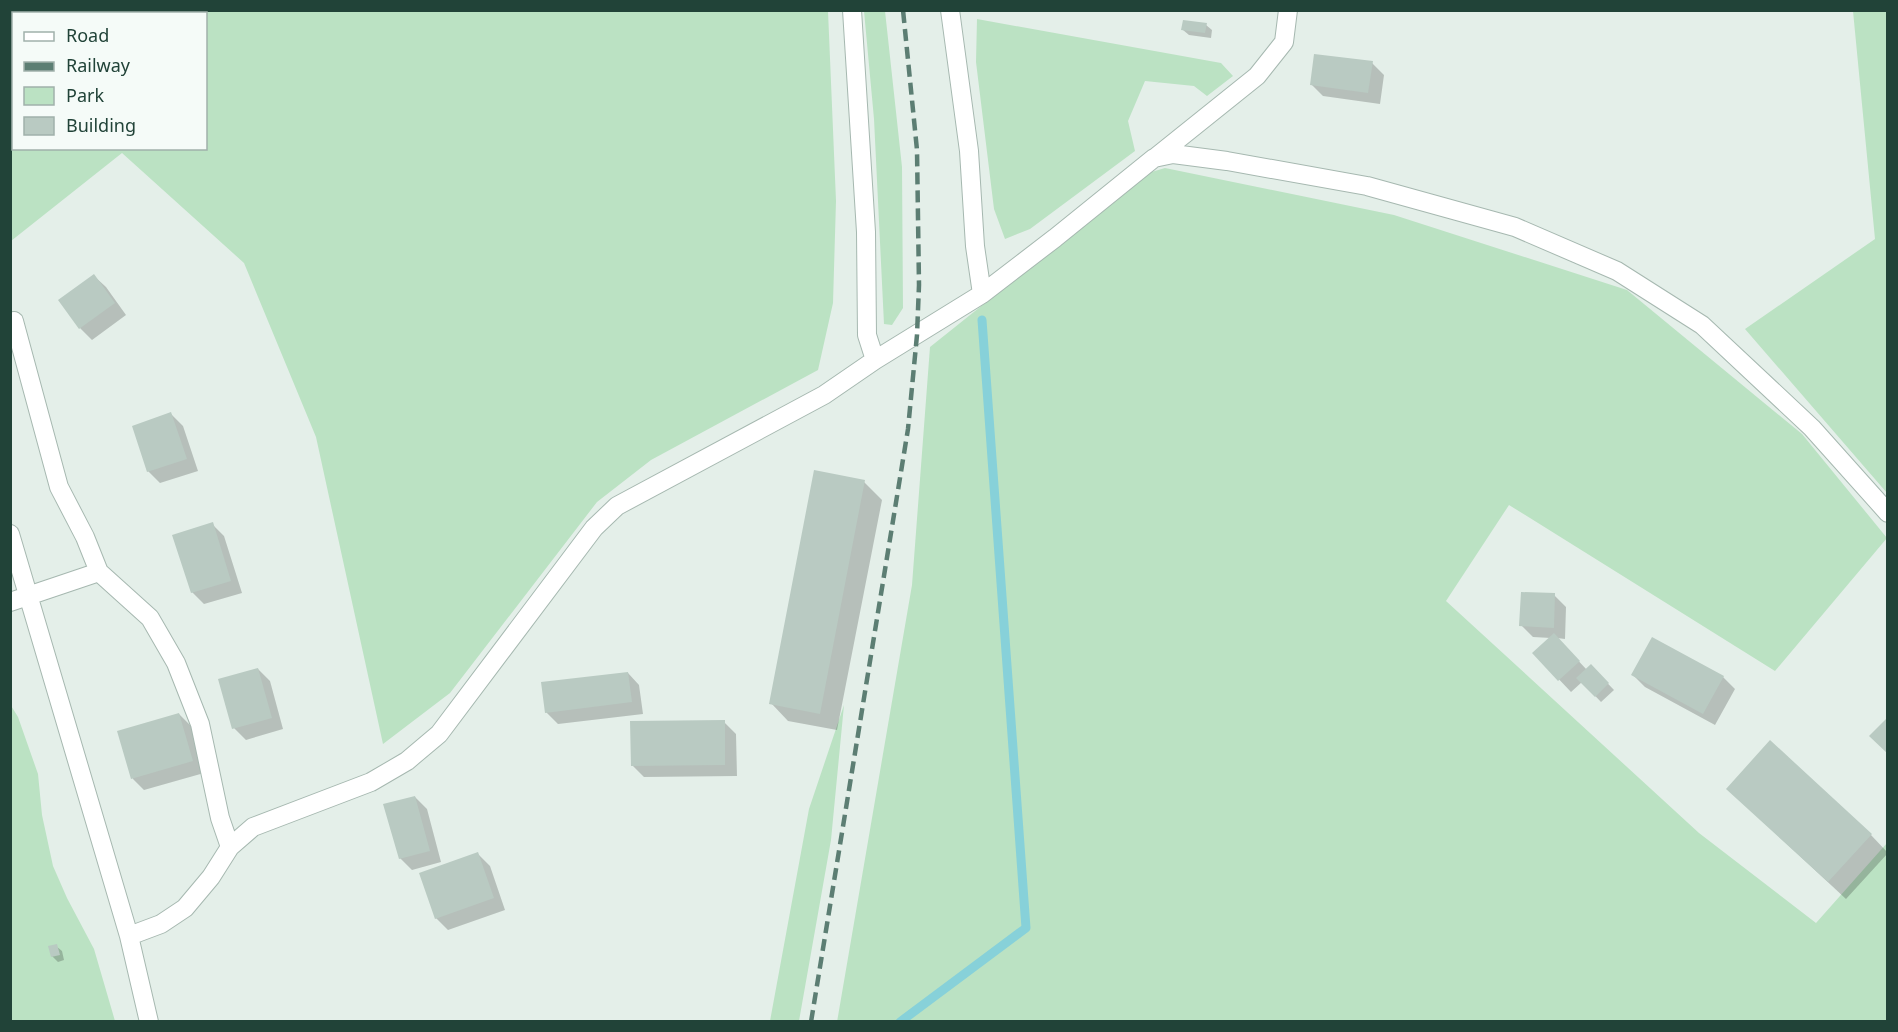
<svg xmlns="http://www.w3.org/2000/svg" width="1898" height="1032" font-family="'Noto Sans',sans-serif">
	<rect width="100%" height="100%" fill="#e4efe9"/>
	<path fill="#bbe2c3" fill-rule="evenodd" d="M11,10L828,11L836,201L833,303L818,370L651,460L597,502L450,693L383,744L316,437L244,263L122,153L11,241ZM14,14H206V148H14Z
		M864,11H885L902,167L903,308L892,325L884,324L874,119Z
		M1853,11H1887V493L1745,329L1875,239Z
		M977,19L1221,63L1233,76L1207,96L1194,86L1145,81L1128,121L1135,151L1030,229L1005,239L994,209L976,62Z
		M1165,168L1394,215L1627,290L1802,434L1887,538L1775,671L1509,505L1446,601L1699,833L1816,923L1887,843V1021L837,1022L912,585L930,347L1148,173Z
		M10,704L18,717L38,774L42,815L53,866L67,898L94,949L115,1021H11Z
		M844,705L831,840L799,1021H770L809,809Z"/>
	<path fill="#0003" d="M1206,25L1212,30L1211,38L1189,35L1183,30Z
		M1372,63L1384,75L1380,104L1323,96L1311,84Z
		M94,276L106,287L126,315L92,340L80,328Z
		M171,414L183,426L198,471L160,483L148,471Z
		M864,482L882,500L837,730L788,721L771,703Z
		M212,524L224,536L242,593L204,604L192,592Z
		M1554,595L1566,607L1565,639L1557,638L1587,670L1591,666L1614,690L1601,702L1582,682L1571,692L1534,653L1551,638L1533,637L1521,625Z
		M258,669L270,681L283,729L246,740L234,728Z
		M628,673L639,685L643,714L558,724L546,712Z
		M1633,675L1723,677L1735,689L1715,725L1645,687Z
		M179,714L191,726L204,773L144,790L133,779L119,732Z
		M724,722L736,734L737,776L644,777L632,765Z
		M415,797L427,809L441,862L412,870L400,858Z
		M1746,806L1871,835L1888,853L1846,899Z
		M478,854L490,866L505,910L448,930L436,918Z
		M56,946L62,951L64,960L58,962L52,956Z"/>
	<g fill="none" stroke-linecap="round" stroke-linejoin="round">
		<path stroke="#87d1d9" stroke-width="9" d="M900,1022L1026,928L982,320"/>
	</g>
	<path fill="#b9cac2" d="M1183,20L1207,23L1205,33L1181,30Z
		M1314,54L1373,61L1368,93L1310,85Z
		M94,274L115,303L79,329L58,300Z
		M171,412L187,459L147,472L132,426Z
		M814,470L865,480L820,714L769,704Z
		M213,522L231,581L191,593L172,535Z
		M1521,592L1555,593L1554,628L1519,626Z
		M1554,633L1580,661L1558,681L1532,653Z
		M1652,637L1724,676L1703,714L1631,675Z
		M1591,664L1609,683L1595,697L1576,678Z
		M258,668L272,718L232,729L218,679Z
		M628,672L632,702L545,713L541,682Z
		M179,713L193,761L131,779L117,731Z
		M1888,717V754L1869,736Z
		M725,720V765L631,766L630,721Z
		M1770,740L1872,834L1828,882L1726,789Z
		M415,796L430,851L399,859L383,804Z
		M478,852L494,898L435,919L419,873Z
		M57,944L60,955L51,957L48,946Z"/>
	<g fill="none" stroke-linecap="round" stroke-linejoin="round">
		<g stroke="#a6b8b0" stroke-width="20">
			<path id="minor" d="M852,10L866,232L867,335L875,360
				M950,10L969,151L975,246L982,294
				M1156,157L1257,76L1284,42L1288,10
				M14,321L59,487L85,537L99,572L150,618L176,663L200,724L220,818L230,847
				M10,534L129,936L149,1022
				M10,602L99,572
				M129,936L161,924L185,908L211,877L230,847L253,827L371,782L407,761L439,734L594,528L617,506L824,395L875,360L982,294L1055,238L1154,158L1173,154L1227,161L1367,186L1515,227L1617,271L1702,325L1812,428L1888,513"/>
		</g>
		<use href="#minor" stroke="#fff" stroke-width="18"/>
		<path stroke="#5c7e73" stroke-width="4.5" stroke-dasharray="12 6" stroke-linecap="butt" d="M811,1022L908,429L917,335L919,285L917,150L903,10"/>
	</g>
	<rect width="1898" height="1032" fill="none" stroke="#214338" stroke-width="24"/>
	<rect x="12" y="12" width="195" height="138" fill="#f5fbf8" stroke="#a0b1ab" stroke-width="1.5"/>
	<rect x="24" y="32" width="30" height="9" fill="#ffffff" stroke="#a0b1ab" stroke-width="1.5"/>
	<text x="66" y="42" font-size="18" fill="#214338">Road</text>
	<rect x="24" y="62" width="30" height="9" fill="#5c7e73" stroke="#a0b1ab" stroke-width="1.5"/>
	<text x="66" y="72" font-size="18" fill="#214338">Railway</text>
	<rect x="24" y="87" width="30" height="18" fill="#bbe2c3" stroke="#a0b1ab" stroke-width="1.5"/>
	<text x="66" y="102" font-size="18" fill="#214338">Park</text>
	<rect x="24" y="117" width="30" height="18" fill="#b9cac2" stroke="#a0b1ab" stroke-width="1.5"/>
	<text x="66" y="132" font-size="18" fill="#214338">Building</text>
</svg>
